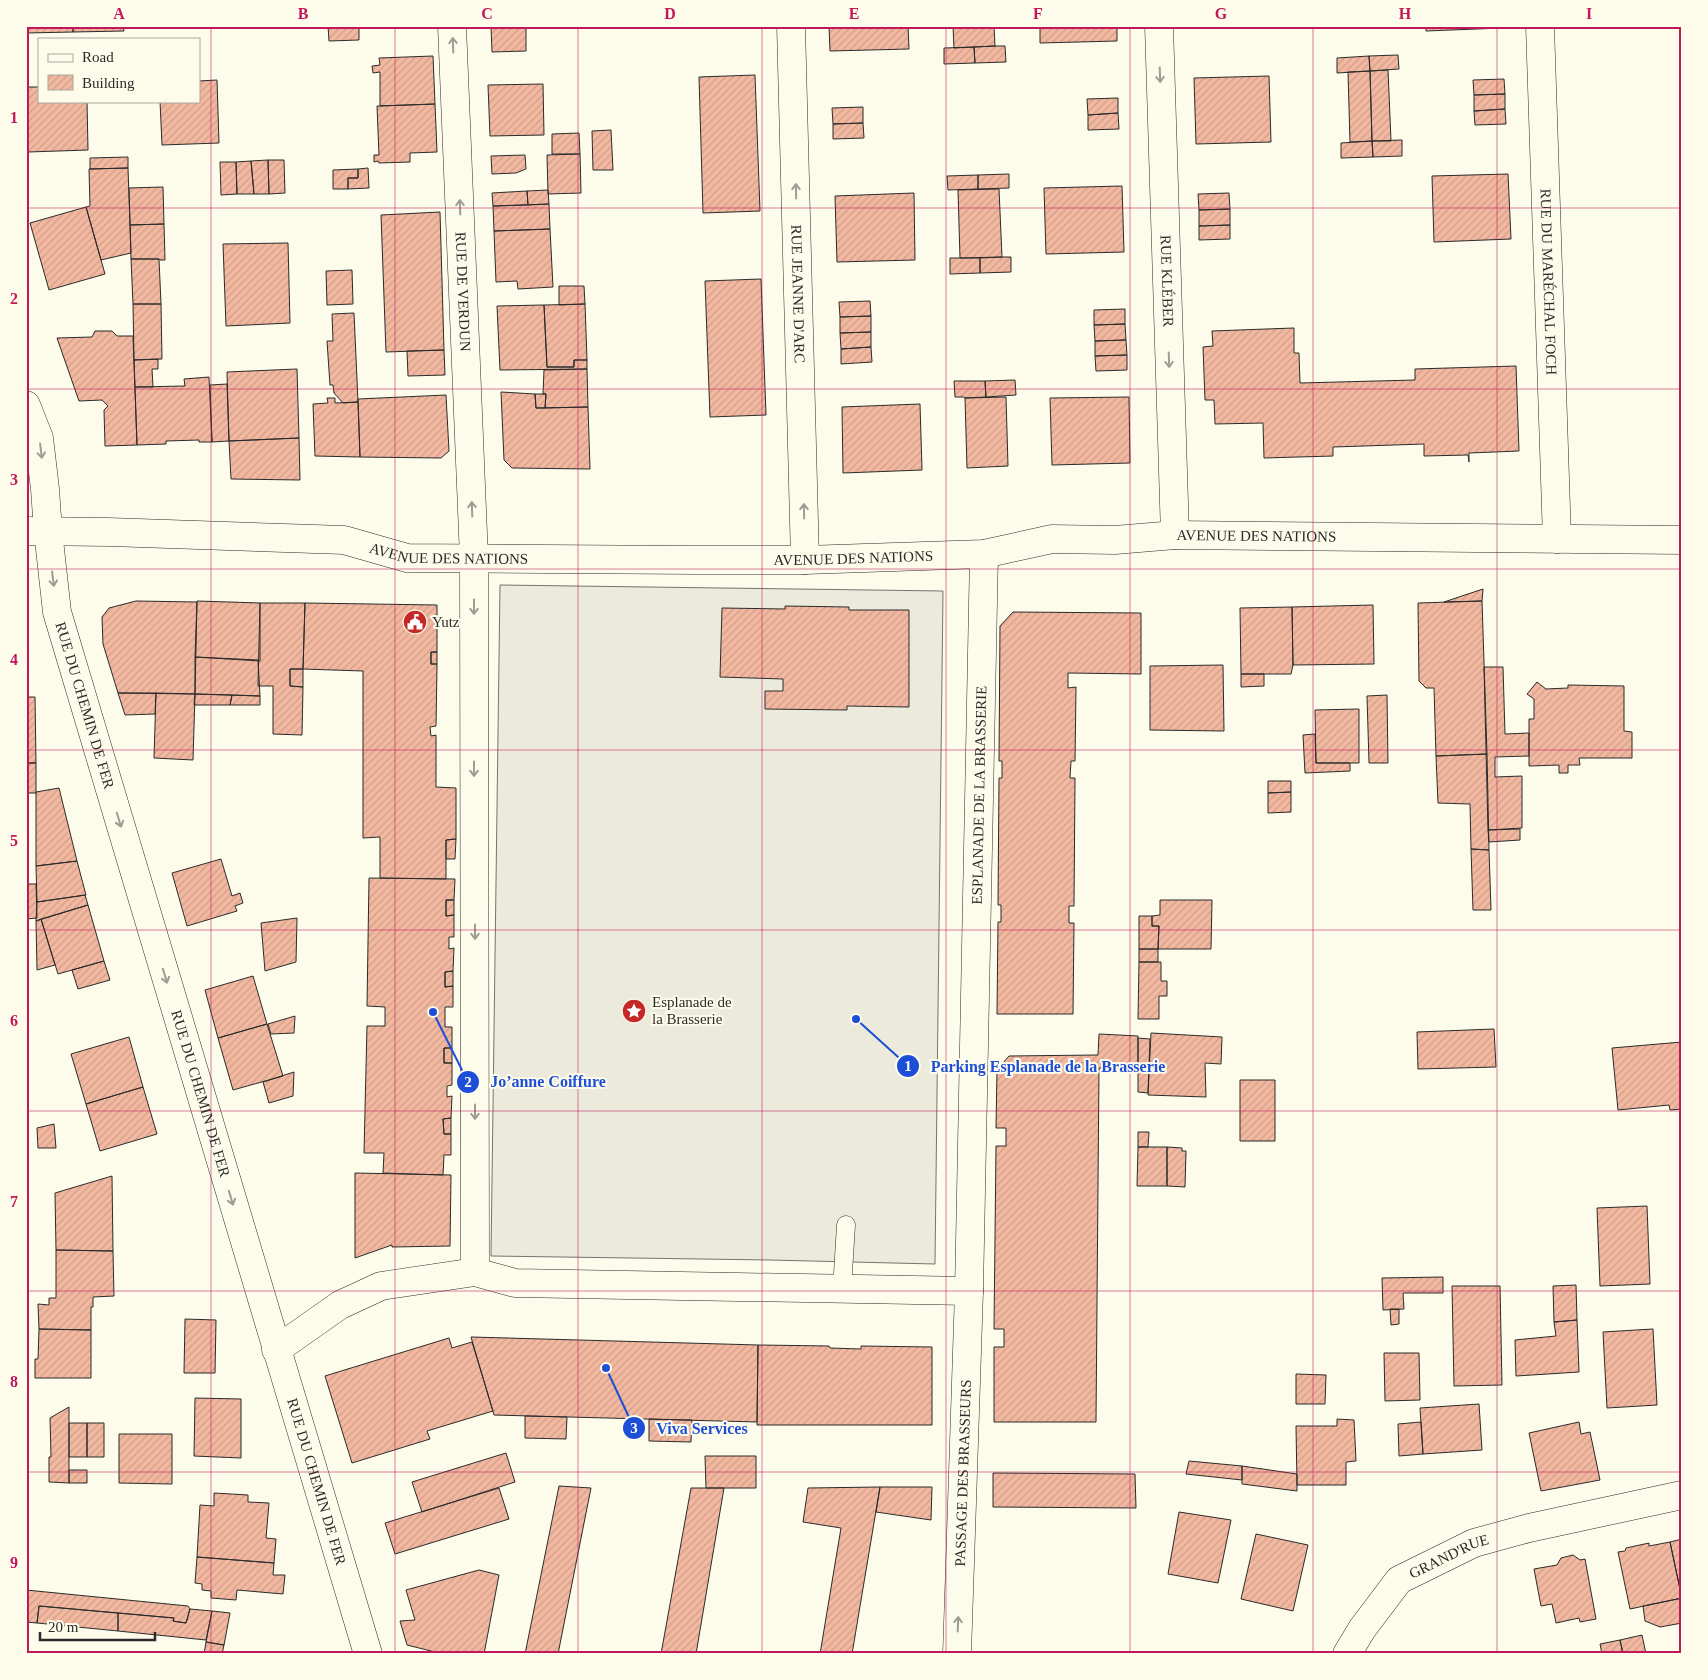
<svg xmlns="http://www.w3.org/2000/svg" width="1708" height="1680" font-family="Georgia,serif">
	<defs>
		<pattern id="building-hatch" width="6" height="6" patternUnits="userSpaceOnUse" patternTransform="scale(1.25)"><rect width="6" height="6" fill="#f2b8a0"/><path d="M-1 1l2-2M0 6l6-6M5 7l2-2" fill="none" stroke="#d09e8a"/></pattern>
	</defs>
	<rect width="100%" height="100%" fill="#fdfbea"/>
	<path fill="#eceadb" stroke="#74746e" d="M500,585L943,591L935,1264L770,1260L491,1256Z"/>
	<path fill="url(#building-hatch)" stroke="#2b2b2b" d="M26,26H73V32L26,33Z
		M73,26H123L124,31L73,32Z
		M328,26H359V40L329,41Z
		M491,26H526V51L492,52Z
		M829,26H908L909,49L830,51Z
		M953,26H994L995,46L954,48Z
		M1040,26H1117V41L1040,43Z
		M1426,26H1502V28L1426,31Z
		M995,46H1005L1006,62L975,63L974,47Z
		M974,47L975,63L944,64V48Z
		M1398,55L1399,69L1370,71L1369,56Z
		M433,56L435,104L380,106V72L373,73L372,66L380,65L379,58Z
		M1369,56L1370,71L1337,73V58Z
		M1388,70L1391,141H1372L1370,71Z
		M1370,71L1372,141L1350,142L1348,72Z
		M755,75L760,211L703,213L699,77Z
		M1269,76L1271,142L1196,144L1194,78Z
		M1504,79L1505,94L1474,95L1473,80Z
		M217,80L219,143L162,145L160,101H199V81Z
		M26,83L28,87H39V101H87L88,150L28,152Z
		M543,84L544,135L490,136L488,85Z
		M1505,94V109L1474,111V95Z
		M1118,98V113L1088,115L1087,99Z
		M435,104L437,152L410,153V162L379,163L378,161L374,162V155H379L377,106Z
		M863,107V123L833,124L832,108Z
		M1505,109L1506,124L1475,125L1474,111Z
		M1118,113L1119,129L1088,130V115Z
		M863,123L864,138L833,139V124Z
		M611,130L613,170H593L592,131Z
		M579,133L580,154H552V134Z
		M1402,140V156L1373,157L1372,141Z
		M1372,141L1373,157L1341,158V143Z
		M580,154L581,193L548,194L547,155Z
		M525,155L526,169L516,173L492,174L491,156Z
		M128,157V168L90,169V158Z
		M268,160H284L285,193L269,194Z
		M268,160L269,194H254L251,161Z
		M251,161L254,194H237L236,162Z
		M220,162H236L237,194L221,195Z
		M128,168L131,253L101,260L86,207L90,206L89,169Z
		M368,168L369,188L348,189V178H358V169Z
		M358,169V178H348V189H333V170Z
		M1009,174V188L978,189V175Z
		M1508,174L1511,239L1434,242L1432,176Z
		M978,175V189L948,190L947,176Z
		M1122,186L1124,252L1046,254L1044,188Z
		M163,187L164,224L130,225L129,188Z
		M999,189L1002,257L960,258L958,190Z
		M548,190L549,204L528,205L527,191Z
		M527,191L528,205L493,206L492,193Z
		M914,193L915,260L837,262L835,196Z
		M1229,193L1230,209L1199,210L1198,194Z
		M549,204L550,229L494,231L493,206Z
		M86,207L105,274L49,290L30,223Z
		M1230,209V225L1199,226V210Z
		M440,212L444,350L386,352L381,215Z
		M164,224L165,260H160L159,259H131L130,225Z
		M1230,225V239L1199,240V226Z
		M550,229L553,287L518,289L517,281L496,282L494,231Z
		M288,243L290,323L226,326L223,244Z
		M1002,257H1011V272L980,273V258Z
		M950,258H980V273L950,274Z
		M131,259H159L161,304H133Z
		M352,270L353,304L327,305L326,271Z
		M761,279L766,415L710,417L705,281Z
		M559,286H584L585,304L559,305Z
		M870,301L871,316L840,317L839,302Z
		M133,304H161L162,359L134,360Z
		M585,304L587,360H574V367H547L544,305Z
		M544,305L547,367H574V360H587V369L500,370L497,306Z
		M1125,309V324L1094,325V310Z
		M354,313L358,402L343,403L334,393L333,385H330L327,341H333L332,314Z
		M871,316V332L840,333V317Z
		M1125,324L1126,340L1095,341L1094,325Z
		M1294,328V353H1299L1300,383L1415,380V369L1516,366L1519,451L1469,453V462L1468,455L1424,456V444L1333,447V456L1264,458L1263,423L1215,424L1214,400H1205L1203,347L1213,346L1212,331Z
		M95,331H112L117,336H133L137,445L105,446L104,410L108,406L102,400L79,401L57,338L92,337Z
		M871,332V347L841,349L840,333Z
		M1126,340L1127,355L1095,356V341Z
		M871,347L872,362L841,364V349Z
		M444,350L445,375L408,376L407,351Z
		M1127,355V370L1096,371L1095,356Z
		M158,359V369H152L153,387H135L134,360Z
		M297,369L299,438L229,441L227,372Z
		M587,369L588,407L545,408L546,394H543L544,370Z
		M209,377L212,442H199V440L166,441V444L137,445L135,387L185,386L184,379Z
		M1015,380L1016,395L986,397L985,381Z
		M954,381H985L986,397L965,398L964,397H955Z
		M227,384L229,441L212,442L210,385Z
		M501,392L535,394L536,408L588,407L590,469L512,468L504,460Z
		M535,394H546L545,408H536Z
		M446,395L449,451L441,458L360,457L358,399Z
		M1006,397L1008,466L967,468L965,398Z
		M1129,397L1130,463L1052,465L1050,398Z
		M327,398H335V403L358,402L360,457L315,456L313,404L328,403Z
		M920,404L922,470L843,473L842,407Z
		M299,438L300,480L231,479L229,441Z
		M1483,589L1482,601L1444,602Z
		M136,601L197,602L195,694L118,693L103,644L102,617L109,608Z
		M197,601L260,603V661L195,657Z
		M1482,601L1487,754L1436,756L1434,688H1426L1419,681L1418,603Z
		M260,603H305L303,669H290V686L303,687L302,735L273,734V686H258Z
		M305,603L437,605V652H431V664H437V667L436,726L430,727L431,736L436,735V787L456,788V839L446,840V879L380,878V837L363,838V671L303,669Z
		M1373,605L1374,664L1293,665L1292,607Z
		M785,606L849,607V610H909V707L847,706V710L765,709V691H783V679L720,677L722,608L785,609Z
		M1292,607L1293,665L1291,674H1241L1240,608Z
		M1013,612L1141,613V674L1068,673V688L1076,687L1075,761H1071L1070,778H1075L1074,906H1069V923H1074L1073,1014H997L998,922H1001V905H998L999,778H1002V761H999L1000,626Z
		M431,652H437V664H431Z
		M195,657L258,660L260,696L195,694Z
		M1223,665L1224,731L1150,730V666Z
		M1484,667H1503L1505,734L1529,733V756L1495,757V777L1522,776V828L1488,830Z
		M290,669H303V687L290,686Z
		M1241,674H1264V686L1241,687Z
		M1537,682L1546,689L1568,688V685L1624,686V731L1632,732V758H1579L1580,765H1568V773H1559V765L1529,766V719H1534V699L1527,694Z
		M118,693H156L155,714L125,715Z
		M156,693L195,694L193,760L154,758Z
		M195,694L232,695L230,705H194Z
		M232,695L260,696V705H230Z
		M1387,695L1388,763H1369L1367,696Z
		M26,697H35L36,763H26Z
		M1359,709V763H1316L1315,710Z
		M1315,734L1316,763H1350V771L1305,773L1303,735Z
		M1487,754L1489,850L1471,849L1470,804L1438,803L1436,756Z
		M26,763H36V793H26Z
		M1268,781H1291V792L1268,793Z
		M59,788L77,861L36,866V792Z
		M1291,792V812L1268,813V793Z
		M1520,829V840L1489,842L1488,830Z
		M456,839L455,859H446V840Z
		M1471,849L1489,850L1491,910H1473Z
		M221,859L232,896L240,893L243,903L235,906L237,911L187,926L172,873Z
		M77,861L86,895L37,902L36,866Z
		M369,878L455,879L454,900H446V916L454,915V937H449V949L454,948L453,971L445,972V987L453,986V1007H445V1027H452V1048H444V1063H452V1085L447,1086V1097L452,1096L451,1118L443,1119L444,1134H451V1155H444L443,1175L383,1173L384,1153H364L367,1026H385V1007L367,1006Z
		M26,884H36L37,918L26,919Z
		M85,895L88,905L36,921L37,902Z
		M446,900H454V915L446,916Z
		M1160,900H1212L1211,949H1158L1159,926H1152V916L1160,915Z
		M88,905L104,961L58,974L41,919Z
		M1139,916H1152V926H1159L1158,949H1139Z
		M297,918L296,962L265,971L261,923Z
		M41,919L55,965L37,970L36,921Z
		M1139,949H1158V962H1139Z
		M104,961L110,980L78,989L72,970Z
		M1139,962H1161V981H1167V996H1159V1019H1138Z
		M453,971V986L445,987V972Z
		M253,976L267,1024L218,1038L205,990Z
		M295,1016L294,1033L271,1034L268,1024Z
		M267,1024L283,1076L233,1090L218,1038Z
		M1494,1029L1496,1067L1418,1069L1417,1032Z
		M1151,1033L1222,1037L1221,1064L1205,1063L1206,1097L1148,1095Z
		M1099,1034L1138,1036V1069L1099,1068L1096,1422H994V1347H1004V1329H994L996,1146H1006V1128H996L997,1070L1009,1056L1098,1055Z
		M129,1037L143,1087L86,1104L71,1054Z
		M1138,1038L1150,1039L1148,1093L1138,1092Z
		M1682,1042V1109L1670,1110L1669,1105L1618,1110L1612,1048Z
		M444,1048H452V1063H444Z
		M294,1072L293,1096L269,1103L263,1082Z
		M1240,1080H1275V1141H1240Z
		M143,1087L157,1134L100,1151L86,1104Z
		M451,1118V1134H444L443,1119Z
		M54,1124L56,1148H38L37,1128Z
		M1138,1132H1149L1148,1147H1138Z
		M1138,1147H1167V1186H1137Z
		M1167,1147L1182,1148V1151H1186L1185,1187L1167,1186Z
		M355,1173L451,1175L450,1246L392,1247V1245L355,1258Z
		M112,1176L113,1251L56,1250L55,1193Z
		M1647,1206L1650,1284L1600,1286L1597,1208Z
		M56,1250L113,1251L114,1296L93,1297V1307H91V1330L39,1329L38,1304L49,1305V1298H56Z
		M1443,1277V1293H1403L1404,1309L1383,1310L1382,1278Z
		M1576,1285L1577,1320L1554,1322L1553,1286Z
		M1452,1286H1500L1502,1385L1454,1386Z
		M1390,1309H1399V1324L1391,1325Z
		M185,1319L216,1320L215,1373H184Z
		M1577,1320L1579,1372L1516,1376L1515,1340L1556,1336L1554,1322Z
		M39,1329L91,1330V1378H35V1359H38Z
		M1653,1329L1657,1405L1607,1408L1603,1332Z
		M471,1337L758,1345L757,1422L494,1415Z
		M449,1338L452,1348L472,1342L493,1411L427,1431L430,1439L352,1463L325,1376Z
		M758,1345L829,1346L830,1348L861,1349V1346L932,1347V1425H757Z
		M1384,1353H1419L1420,1400L1385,1401Z
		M1296,1374L1326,1375L1325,1404H1296Z
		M195,1398L241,1399V1458L194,1456Z
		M1479,1404L1482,1450L1423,1454L1420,1408Z
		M69,1407V1483L49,1482V1457H51L50,1418Z
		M525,1416L567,1417L566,1439L525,1438Z
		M649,1419L692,1420L691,1442L649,1441Z
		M1337,1419L1354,1420L1356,1461L1346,1462V1485H1297L1296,1426H1337Z
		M1421,1422L1423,1454L1399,1456L1398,1424Z
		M1579,1422L1581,1434L1590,1432L1600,1480L1541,1491L1529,1433Z
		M69,1423H87V1457H69Z
		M87,1423H104V1457H87Z
		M119,1434H172V1484L119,1483Z
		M506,1453L515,1482L422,1512L412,1482Z
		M705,1456H756V1488H706Z
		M1189,1461L1242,1466V1480L1186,1474Z
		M1242,1466L1297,1474V1491L1242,1484Z
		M69,1470H87V1483H69Z
		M993,1473L1135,1474L1136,1508L993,1507Z
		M559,1486L591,1488L558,1654H525Z
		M880,1487H932L931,1520L876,1512Z
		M880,1487L852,1654H820L841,1528L803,1522L808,1488Z
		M499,1488L509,1519L395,1554L385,1523Z
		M691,1488H724L696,1654H661Z
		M214,1493L248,1495V1502L269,1503L266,1538L276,1539L274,1563L197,1557L200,1505L214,1506Z
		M1179,1512L1231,1520L1218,1583L1168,1574Z
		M1256,1534L1308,1545L1293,1611L1241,1599Z
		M1682,1539V1594H1681L1670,1542Z
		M1670,1542L1682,1598L1630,1609L1618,1552L1625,1551L1626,1548L1649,1543V1546Z
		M1573,1555L1580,1560L1585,1559L1596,1619L1580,1622L1579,1618L1556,1623L1552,1604L1541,1606L1534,1569L1557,1565L1561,1558Z
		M197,1557L274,1563L273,1575H285L283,1594L237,1590L236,1600L211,1598V1591L202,1590V1584L195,1583Z
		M479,1570L499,1575L484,1654H443L407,1645L400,1621L415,1620L406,1590Z
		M26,1590L188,1606L190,1609L186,1623L173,1621L174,1618L39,1606L37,1623L26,1622Z
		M1682,1598V1623L1660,1627L1645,1621L1643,1606Z
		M39,1606L118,1613V1631L37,1623Z
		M190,1609L212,1611L206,1640L118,1631V1613L174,1618L173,1621L186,1623Z
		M212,1611L230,1613L224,1645L206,1642Z
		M1642,1635L1646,1654H1623L1620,1640Z
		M1620,1640L1623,1654H1602L1600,1644Z
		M206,1642L224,1645L222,1654H204Z"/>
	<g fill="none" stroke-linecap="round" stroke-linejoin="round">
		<g stroke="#2b2b2b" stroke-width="19">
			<path id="lane" d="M842,1289L846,1225"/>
		</g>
		<g stroke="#2b2b2b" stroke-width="29">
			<g id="street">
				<path id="s1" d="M452,26L474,558L475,1272"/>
				<path id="s2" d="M791,26L805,560"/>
				<path id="s3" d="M1159,26L1175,535"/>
				<path id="s4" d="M1540,26L1557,539"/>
				<path id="s5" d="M48,531L57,612L368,1654"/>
				<path id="s6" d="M276,1350L340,1305L381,1286L475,1272L515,1283L969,1291L984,554"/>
				<path id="s7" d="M957,1654L969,1291"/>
				<path id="s8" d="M1347,1654L1362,1629L1399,1580L1474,1543L1529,1528L1682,1495"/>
			</g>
		</g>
		<g stroke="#2b2b2b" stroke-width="29">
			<g id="secondary">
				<path d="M26,405L39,438L45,489L48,531"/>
				<path id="s9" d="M26,531L109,532L344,540L407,558L694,560H805L984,554L1052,539L1115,540L1175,535L1682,540"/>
			</g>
		</g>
		<use href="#lane" stroke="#fdfbea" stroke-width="18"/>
		<use href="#street" stroke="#fdfbea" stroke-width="28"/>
		<use href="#secondary" stroke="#fdfbea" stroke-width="28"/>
	</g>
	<defs><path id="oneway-shaft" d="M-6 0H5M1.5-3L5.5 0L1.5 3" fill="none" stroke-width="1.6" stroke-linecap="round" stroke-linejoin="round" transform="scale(1.25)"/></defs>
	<g stroke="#9e9d94">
		<use href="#oneway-shaft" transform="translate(453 45) rotate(-92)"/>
		<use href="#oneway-shaft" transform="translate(1160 75) rotate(88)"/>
		<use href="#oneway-shaft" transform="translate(796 191) rotate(-91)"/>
		<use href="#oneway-shaft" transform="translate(460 207) rotate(-92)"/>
		<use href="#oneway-shaft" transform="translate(1169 360) rotate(88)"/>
		<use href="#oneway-shaft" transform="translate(41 451) rotate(83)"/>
		<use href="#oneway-shaft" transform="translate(472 509) rotate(-92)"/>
		<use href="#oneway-shaft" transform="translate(804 511) rotate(-91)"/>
		<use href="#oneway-shaft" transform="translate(53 579) rotate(83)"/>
		<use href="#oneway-shaft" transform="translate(474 607) rotate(90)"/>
		<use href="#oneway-shaft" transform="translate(474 769) rotate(90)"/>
		<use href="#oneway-shaft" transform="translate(119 820) rotate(73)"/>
		<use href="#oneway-shaft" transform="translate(475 932) rotate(90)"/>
		<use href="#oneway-shaft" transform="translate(165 976) rotate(73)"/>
		<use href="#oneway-shaft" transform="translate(475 1112) rotate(90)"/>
		<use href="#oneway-shaft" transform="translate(231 1198) rotate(73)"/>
		<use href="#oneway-shaft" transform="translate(958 1624) rotate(-88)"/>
	</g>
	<path fill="none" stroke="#c2185b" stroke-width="1" stroke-opacity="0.55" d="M211,26V1654M395,26V1654M578,26V1654M762,26V1654M946,26V1654M1130,26V1654M1313,26V1654M1497,26V1654M26,208H1682M26,389H1682M26,569H1682M26,750H1682M26,930H1682M26,1111H1682M26,1291H1682M26,1472H1682"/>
	<defs>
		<g id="civic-disc" transform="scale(1.25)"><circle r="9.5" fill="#c62828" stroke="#fdfbea"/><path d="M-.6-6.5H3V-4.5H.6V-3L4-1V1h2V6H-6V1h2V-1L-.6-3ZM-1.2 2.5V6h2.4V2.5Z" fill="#fff"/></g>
		<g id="sight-disc" transform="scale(1.25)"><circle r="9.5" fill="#c62828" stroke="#fdfbea"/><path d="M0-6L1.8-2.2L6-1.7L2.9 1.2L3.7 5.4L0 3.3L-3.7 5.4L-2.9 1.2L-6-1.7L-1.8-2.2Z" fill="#fff"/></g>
	</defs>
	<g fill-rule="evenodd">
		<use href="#civic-disc" x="415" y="622"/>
		<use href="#sight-disc" x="634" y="1011"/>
	</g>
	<g text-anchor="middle" stroke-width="4" stroke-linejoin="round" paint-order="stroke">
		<g font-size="15" fill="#2b2b2b" stroke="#fdfbea">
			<text dy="5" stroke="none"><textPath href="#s3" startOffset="255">RUE KLÉBER</textPath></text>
			<text dy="5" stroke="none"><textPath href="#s4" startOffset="256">RUE DU MARÉCHAL FOCH</textPath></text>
			<text dy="5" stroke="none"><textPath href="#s1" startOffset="266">RUE DE VERDUN</textPath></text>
			<text dy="5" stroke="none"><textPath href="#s2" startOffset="268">RUE JEANNE D'ARC</textPath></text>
			<text dy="5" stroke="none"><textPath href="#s9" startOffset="1235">AVENUE DES NATIONS</textPath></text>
			<text dy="5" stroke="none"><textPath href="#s9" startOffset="425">AVENUE DES NATIONS</textPath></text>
			<text dy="5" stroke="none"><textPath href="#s9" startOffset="830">AVENUE DES NATIONS</textPath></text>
			<text dy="5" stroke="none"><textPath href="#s5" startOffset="179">RUE DU CHEMIN DE FER</textPath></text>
			<text dy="5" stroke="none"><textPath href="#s6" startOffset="1210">ESPLANADE DE LA BRASSERIE</textPath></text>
			<text dy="5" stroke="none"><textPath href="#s5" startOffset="584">RUE DU CHEMIN DE FER</textPath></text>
			<text dy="5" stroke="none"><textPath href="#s7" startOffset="181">PASSAGE DES BRASSEURS</textPath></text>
			<text dy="5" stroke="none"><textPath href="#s5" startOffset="989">RUE DU CHEMIN DE FER</textPath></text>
			<text dy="5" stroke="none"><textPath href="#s8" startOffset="146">GRAND'RUE</textPath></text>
		</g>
		<g font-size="15" fill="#2b2b2b" stroke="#fdfbea" text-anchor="start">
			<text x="432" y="627">Yutz</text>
			<text x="652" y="1007">Esplanade de<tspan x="652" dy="17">la Brasserie</tspan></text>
		</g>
	</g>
	<path fill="none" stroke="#1d4ed8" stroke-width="2" d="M856 1019L908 1066M433 1012L468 1082M606 1368L634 1428"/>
	<g fill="#1d4ed8" stroke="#fdfbea" stroke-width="2">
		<circle cx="856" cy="1019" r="5"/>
		<circle cx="433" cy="1012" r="5"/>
		<circle cx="606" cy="1368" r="5"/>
		<circle cx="908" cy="1066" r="12"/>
		<circle cx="468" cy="1082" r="12"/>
		<circle cx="634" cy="1428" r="12"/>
	</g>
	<g font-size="15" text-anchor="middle" font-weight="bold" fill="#fff">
		<text x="908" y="1071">1</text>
		<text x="468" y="1087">2</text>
		<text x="634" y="1433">3</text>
	</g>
	<g font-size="16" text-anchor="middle" font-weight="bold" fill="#1d4ed8" stroke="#fdfbea" stroke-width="4" stroke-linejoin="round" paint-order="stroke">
		<text x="1048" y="1072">Parking Esplanade de la Brasserie</text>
		<text x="548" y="1087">Jo’anne Coiffure</text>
		<text x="702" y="1434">Viva Services</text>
	</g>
	<rect width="1708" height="1680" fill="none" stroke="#fdfbea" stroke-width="55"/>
	<rect x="38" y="38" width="162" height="65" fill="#fdfbea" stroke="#a9a89e"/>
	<rect x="48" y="54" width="25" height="8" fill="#fdfbea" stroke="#a9a89e"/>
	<text x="82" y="62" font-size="15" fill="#2b2b2b">Road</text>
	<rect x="48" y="75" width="25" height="15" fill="url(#building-hatch)" stroke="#a9a89e"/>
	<text x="82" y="88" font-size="15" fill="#2b2b2b">Building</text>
	<path d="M40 1632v8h115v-8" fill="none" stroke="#2b2b2b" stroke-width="2.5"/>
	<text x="48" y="1632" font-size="15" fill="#2b2b2b" stroke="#fdfbea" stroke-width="4" paint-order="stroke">20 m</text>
	<rect x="28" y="28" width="1652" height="1624" fill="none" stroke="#c2185b" stroke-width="2"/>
	<g font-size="16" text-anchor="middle" font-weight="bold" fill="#c2185b">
		<text x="119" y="19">A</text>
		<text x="303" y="19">B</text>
		<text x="487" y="19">C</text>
		<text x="670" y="19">D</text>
		<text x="854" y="19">E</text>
		<text x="1038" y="19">F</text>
		<text x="1221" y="19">G</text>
		<text x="1405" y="19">H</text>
		<text x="1589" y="19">I</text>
		<text x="14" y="123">1</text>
		<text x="14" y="304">2</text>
		<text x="14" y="485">3</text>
		<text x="14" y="665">4</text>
		<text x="14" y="846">5</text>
		<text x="14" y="1026">6</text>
		<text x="14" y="1207">7</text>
		<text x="14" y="1387">8</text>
		<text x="14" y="1568">9</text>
	</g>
</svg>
